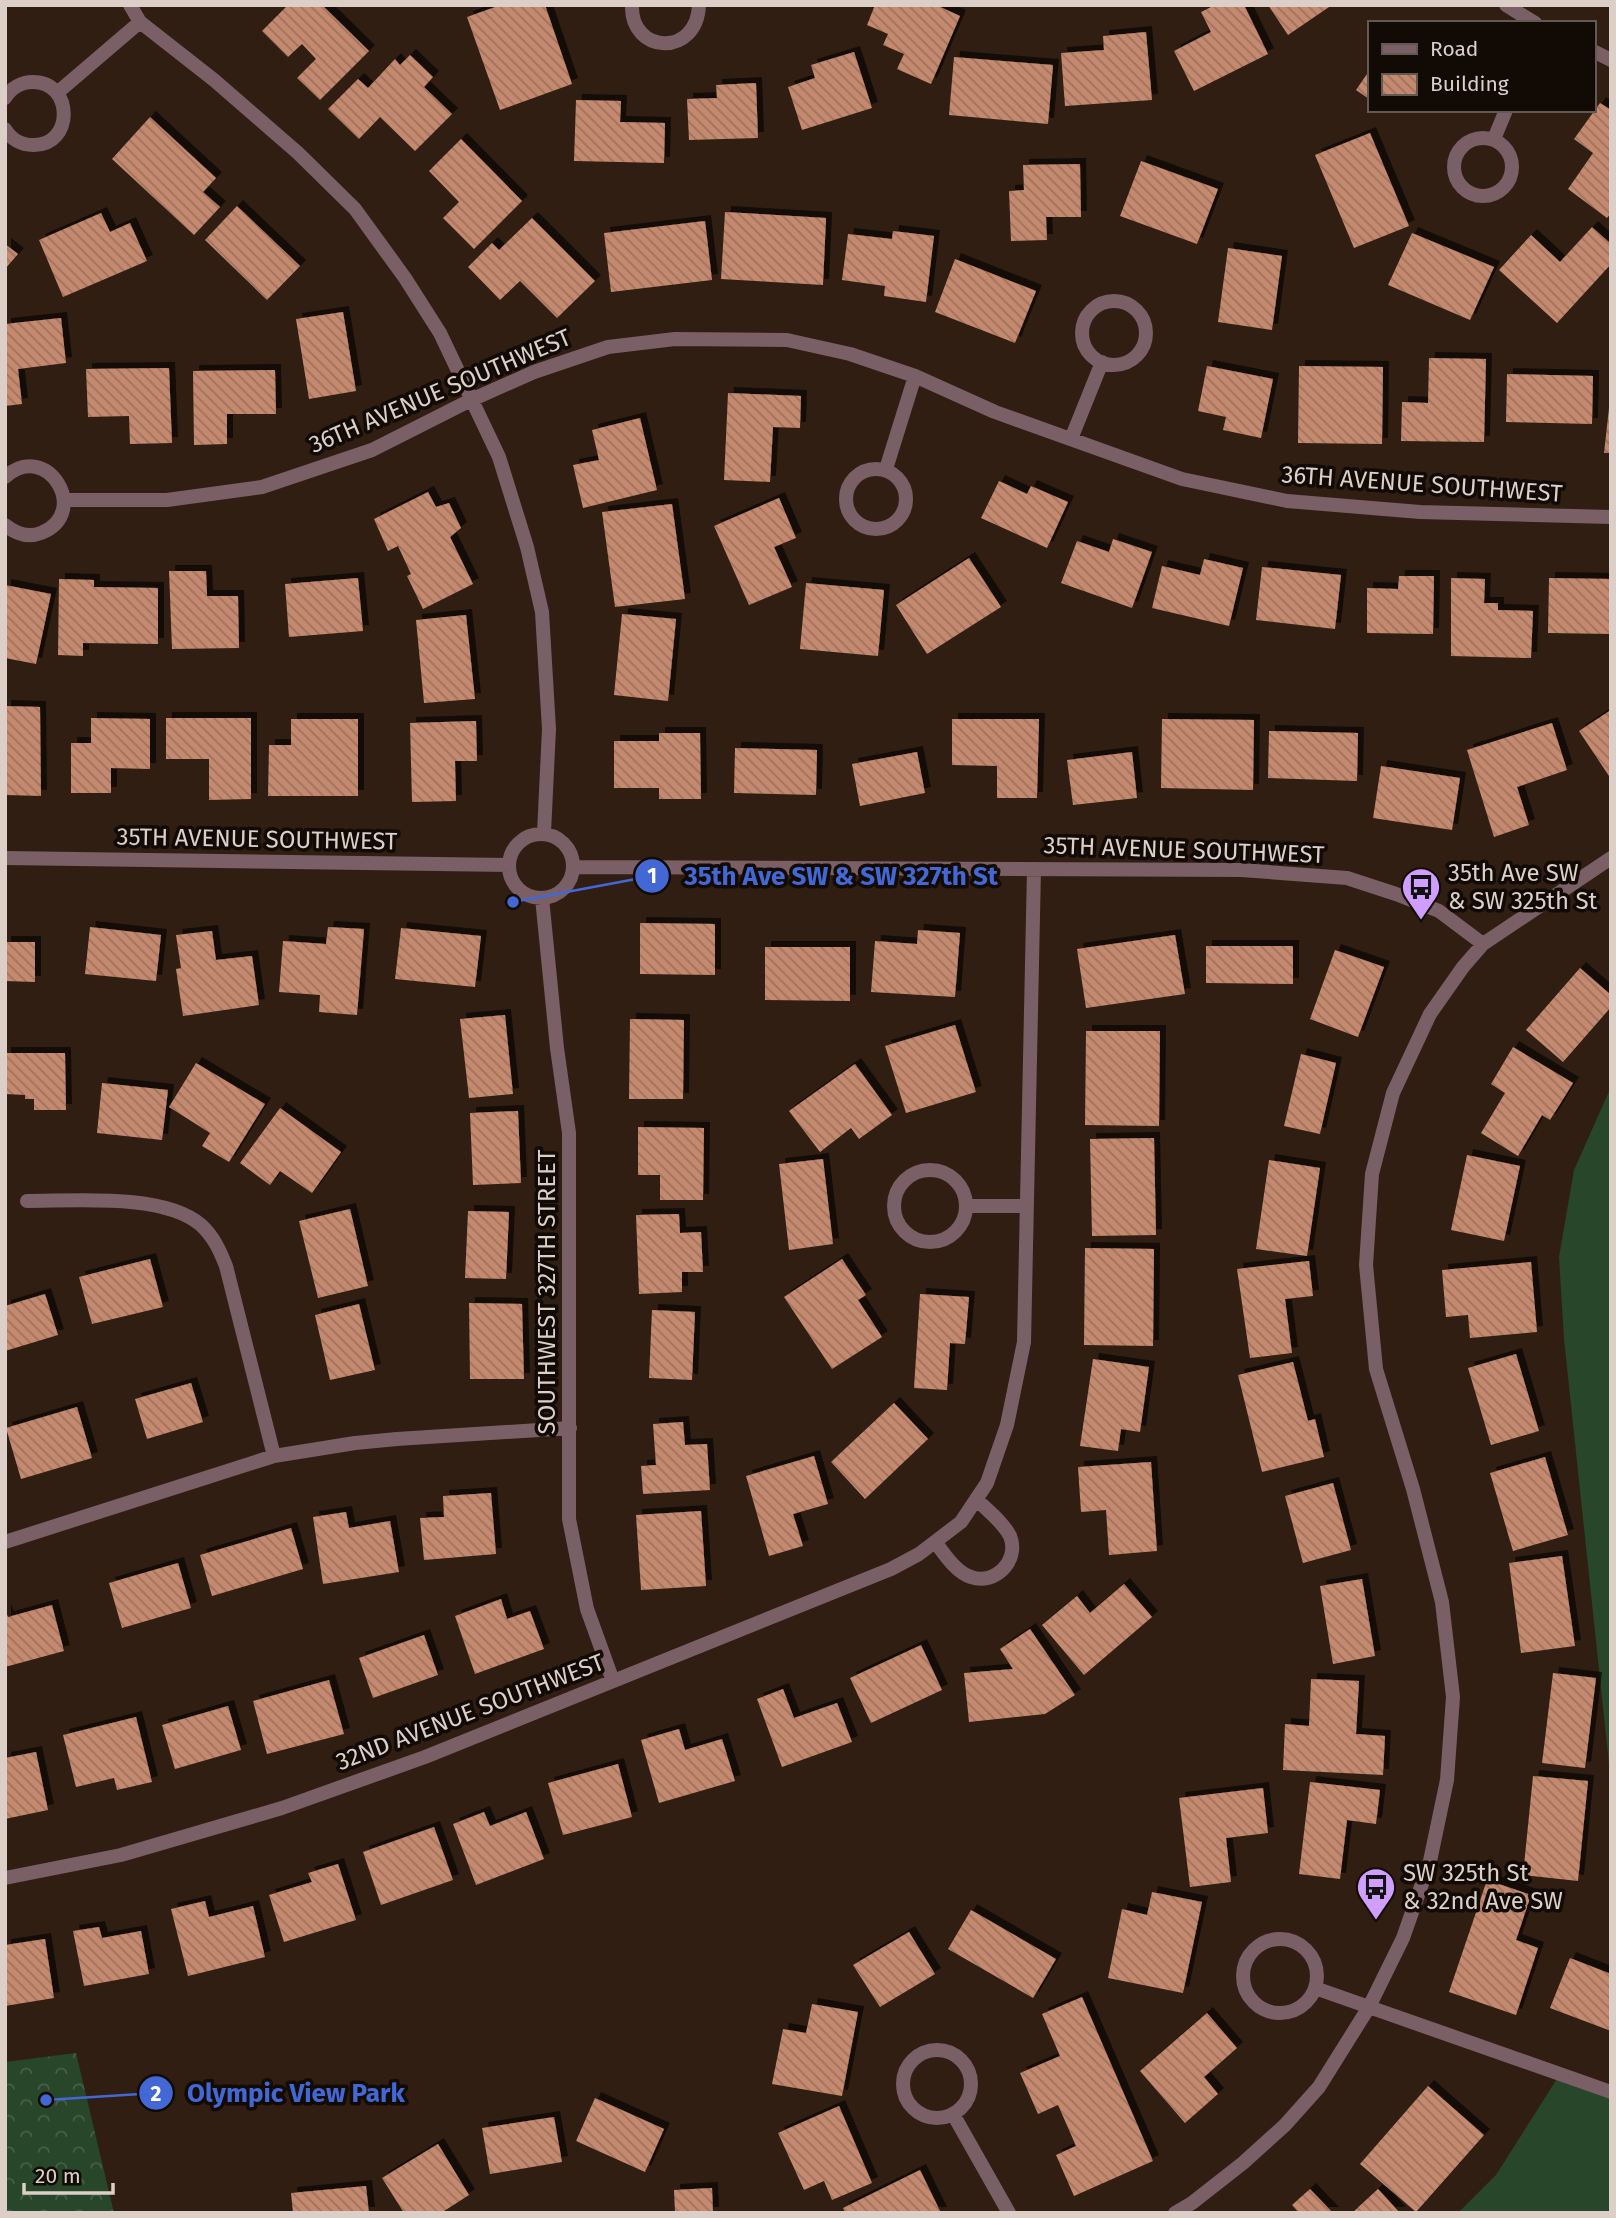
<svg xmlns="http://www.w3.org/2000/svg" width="1616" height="2218" font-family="'Fira Sans',sans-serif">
	<defs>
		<pattern id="forest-crowns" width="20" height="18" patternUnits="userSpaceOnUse" patternTransform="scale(1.75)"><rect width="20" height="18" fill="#284629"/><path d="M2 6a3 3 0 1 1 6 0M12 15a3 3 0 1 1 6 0" fill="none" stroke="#476047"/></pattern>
		<pattern id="building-back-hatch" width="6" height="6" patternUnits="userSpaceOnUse" patternTransform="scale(1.75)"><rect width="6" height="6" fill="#c4896e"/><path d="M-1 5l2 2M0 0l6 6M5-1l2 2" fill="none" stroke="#9d725f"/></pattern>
		<filter id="shadow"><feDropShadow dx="6" dy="-6" stdDeviation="0" flood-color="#0009"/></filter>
	</defs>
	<rect width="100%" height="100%" fill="#301e12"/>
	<path fill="#284629" d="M1611,1087V1783L1564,1339L1559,1257L1574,1170Z
		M1560,2074L1611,2092V2213H1458L1496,2175Z"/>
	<path fill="url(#forest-crowns)" d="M76,2053L114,2213H5V2062Z"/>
	<path fill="url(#building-back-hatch)" filter="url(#shadow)" d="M288,5H322L369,51L320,100L297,78L316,59L302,44L288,57L262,31Z
		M501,5H545L572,84L500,110L467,17Z
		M875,5H936L960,16L931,84L897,69L904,54L883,45L888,34L867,25Z
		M1215,5H1244L1268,54L1194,91L1174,51L1211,32L1201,12Z
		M1268,5H1332L1288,35Z
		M1146,32L1152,100L1065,106L1061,53L1104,50L1103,36Z
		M854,52L872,108L802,130L788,87L815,78L811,65Z
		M410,55L433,77L424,87L452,114L415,151L380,117L359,139L328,109L358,79L368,88L395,59L400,65Z
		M954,57L1053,65L1048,124L949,115Z
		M1369,71V99L1356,90Z
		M756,83L758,138L689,140L687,99L717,98L716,85Z
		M576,100L621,101L620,122L665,123L664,163L574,161Z
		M1600,103L1611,110V213L1607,218L1568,189L1593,153L1574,139Z
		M150,117L216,178L203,192L220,207L194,235L112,159Z
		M1370,133L1409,226L1354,248L1315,155Z
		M461,139L522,201L474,249L443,218L459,202L429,171Z
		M1141,161L1218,189L1197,244L1120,216Z
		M1080,164L1081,217H1046L1047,240L1011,241L1009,191L1024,190L1023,165Z
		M237,206L300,266L267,300L205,240Z
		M725,212L826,218L823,285L721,279Z
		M101,213L110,232L130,223L147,261L63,297L39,240Z
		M532,218L595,281L557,318L520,281L500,300L468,267L492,243L499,250Z
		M705,221L712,280L611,292L604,233Z
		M1592,227L1611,244V264L1557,323L1499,270L1531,235L1560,262Z
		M893,231L934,236L926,302L884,296L885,286L842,280L848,234L892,239Z
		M1412,233L1494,267L1470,320L1388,285Z
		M5,244L18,254L5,269Z
		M1228,248L1282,256L1272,330L1218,322Z
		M955,259L1036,291L1015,343L935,312Z
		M343,312L356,391L309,399L296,319Z
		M61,318L66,363L18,369L22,404L5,406V324Z
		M1429,358L1486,359L1484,442L1401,441L1402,402L1428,403Z
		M1207,366L1273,379L1261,438L1223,430L1226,417L1198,411Z
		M1299,366L1383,367L1382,444L1298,443Z
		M169,368L172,443L130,444L129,416L88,417L86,369Z
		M275,370L276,414H227V444L194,445L193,371Z
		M1507,374L1593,376L1592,424L1506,422Z
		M728,393L801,396L800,428L773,427L770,482L724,480Z
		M1609,408H1611V453H1604Z
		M640,418L657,490L583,508L573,465L599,460L592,430Z
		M999,481L1027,494L1031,486L1068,502L1047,548L981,518Z
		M428,492L436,507L449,503L461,528L450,537L473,584L423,609L407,576L411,574L398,546L388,551L374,519Z
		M779,498L796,538L774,547L792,587L749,605L714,526Z
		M672,504L685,599L615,607L602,512Z
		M1113,539L1152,552L1132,608L1061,583L1077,541L1109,552Z
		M969,558L1001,607L927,654L896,605Z
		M1204,559L1243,568L1229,626L1152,608L1162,566L1200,575Z
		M1262,567L1341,575L1335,629L1256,620Z
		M169,571H206L207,596H238L239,648L172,649Z
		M1399,576H1434L1433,634L1367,633V588L1398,589Z
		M358,578L363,631L289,637L285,584Z
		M1451,578L1485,579L1484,603H1498V610L1533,611L1531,658L1451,656Z
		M1549,578L1611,579V634L1548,633Z
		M59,579L94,580V587L158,588V644L83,643V656L58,655Z
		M806,583L884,590L878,656L800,649Z
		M5,585L51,594L36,664L5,658Z
		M622,614L676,619L668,701L614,695Z
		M466,615L475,699L424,703L416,620Z
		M5,706L40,707L41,796L5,795Z
		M1611,710V779L1579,731Z
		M91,718L150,719V769L111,768V793H71V743H91Z
		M166,718H251V799L209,800V759H166Z
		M291,719H358V796H268L269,745H291Z
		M952,719H1039L1037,798H997V766L952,765Z
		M1162,719L1254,720L1253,790L1161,788Z
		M476,721L477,761H455L456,801L412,802L410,723Z
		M1552,723L1567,770L1517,787L1529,825L1494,837L1467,750Z
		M1269,731L1358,733L1357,781L1268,778Z
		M659,733H700L701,799H659V788H614V741H659Z
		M735,748L817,750L816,795L734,793Z
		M917,752L925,793L860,806L852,764Z
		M1132,752L1137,798L1073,805L1067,760Z
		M1381,766L1460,778L1452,830L1373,818Z
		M640,923L715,924V975L640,974Z
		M90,927L161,935L156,981L85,974Z
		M328,927L364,929L357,1015L319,1012L320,995L279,992L283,941L326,944Z
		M401,928L481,936L475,987L395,979Z
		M918,930L960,933L955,997L871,992L875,941L917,944Z
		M212,931L216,960L252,956L259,1005L183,1016L176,969L181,968L176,935Z
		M1175,935L1185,994L1086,1008L1077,949Z
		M5,942H35V982L5,981Z
		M1206,946H1293V984L1206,983Z
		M765,947H850V1001L765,1000Z
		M1335,950L1384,967L1358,1037L1310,1019Z
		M1580,968L1611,995V1007L1563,1062L1526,1030Z
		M505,1015L513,1094L469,1098L460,1019Z
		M630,1019L684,1020L683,1099H629Z
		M955,1025L976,1092L906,1113L885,1046Z
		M1086,1031H1160L1159,1126L1085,1125Z
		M1513,1047L1573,1083L1550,1120L1542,1115L1518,1156L1481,1133L1505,1093L1491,1084Z
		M5,1053H65L66,1110H34V1099H25V1095L5,1094Z
		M1301,1054L1336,1063L1320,1134L1284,1126Z
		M196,1063L265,1104L229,1162L202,1146L210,1133L169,1107Z
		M855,1064L892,1115L859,1139L851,1128L820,1152L789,1111Z
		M102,1083L168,1090L162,1140L97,1133Z
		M280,1108L341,1152L312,1193L280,1171L270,1185L240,1163Z
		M518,1111L521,1183L473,1185L470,1113Z
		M638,1127L704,1128L703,1200H660V1175H638Z
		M1154,1138L1156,1235L1092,1236L1090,1139Z
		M1467,1155L1520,1166L1504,1241L1451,1230Z
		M823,1159L833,1244L789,1250L779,1164Z
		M1269,1160L1320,1168L1307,1256L1256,1249Z
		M350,1209L368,1286L318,1298L299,1221Z
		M468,1211L509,1212L506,1279L465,1278Z
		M679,1214L680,1233L701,1232L703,1272H682V1292L639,1294L636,1215Z
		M1085,1248L1154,1249L1153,1346L1084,1345Z
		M150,1259L163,1307L92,1324L79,1277Z
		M842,1259L866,1295L858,1300L882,1337L832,1369L784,1297Z
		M1309,1261L1313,1296L1285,1299L1292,1353L1250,1358L1237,1269Z
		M1531,1262L1537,1332L1470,1338L1468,1315L1446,1317L1442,1270Z
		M45,1294L58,1335L5,1351V1306Z
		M920,1294L969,1297L965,1344L950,1343L947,1390L914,1388Z
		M469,1303L522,1304L524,1379H470Z
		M359,1304L375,1370L330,1380L315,1315Z
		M652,1310L695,1312L692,1380L649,1378Z
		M1516,1354L1539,1431L1491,1445L1468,1368Z
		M1093,1359L1149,1367L1140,1432L1121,1429L1118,1451L1080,1446Z
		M1293,1362L1308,1421L1315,1419L1324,1457L1262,1472L1238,1375Z
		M191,1383L203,1422L147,1439L135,1399Z
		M894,1403L928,1439L865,1499L831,1462Z
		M77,1407L92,1458L21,1479L6,1428Z
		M683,1422L685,1445L707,1444L710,1490L643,1494L641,1466L656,1465L653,1424Z
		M814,1456L828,1504L793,1514L803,1546L769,1556L746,1476Z
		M1545,1457L1568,1535L1513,1551L1490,1473Z
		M1151,1462L1157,1551L1109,1555L1106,1510L1081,1512L1078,1467Z
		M1333,1483L1351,1550L1303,1563L1285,1496Z
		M491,1493L496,1554L424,1560L420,1518L444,1517L443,1496Z
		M701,1511L706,1586L641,1590L636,1515Z
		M346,1512L349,1528L390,1521L399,1572L323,1584L313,1517Z
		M291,1528L303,1569L212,1596L200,1555Z
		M1562,1556L1575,1646L1521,1653L1509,1563Z
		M178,1563L191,1608L122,1628L109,1583Z
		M1362,1579L1375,1656L1333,1664L1320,1586Z
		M1124,1584L1152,1617L1084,1675L1042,1625L1077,1596L1090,1613Z
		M501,1599L507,1619L530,1611L544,1649L475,1674L455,1616Z
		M52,1605L64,1651L5,1667V1610L8,1617Z
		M1030,1629L1075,1695L1045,1714L969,1722L964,1673L1013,1669L1000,1649Z
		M424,1635L438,1675L373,1698L359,1658Z
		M921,1645L942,1690L871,1723L850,1678Z
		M1553,1673L1596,1678L1585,1768L1542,1763Z
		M1311,1679L1359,1681L1356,1734L1385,1736L1383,1775L1283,1770L1285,1724L1309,1726Z
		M329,1680L344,1734L267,1754L253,1701Z
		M783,1689L794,1718L837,1703L852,1742L782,1767L757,1699Z
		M228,1706L241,1750L175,1769L162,1725Z
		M136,1717L152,1782L117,1790L114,1778L76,1787L63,1735Z
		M679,1729L685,1750L722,1739L735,1781L659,1803L641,1740Z
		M36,1752L48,1810L5,1819V1758Z
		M618,1764L632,1817L563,1835L548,1783Z
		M1533,1776L1588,1781L1578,1881L1523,1875Z
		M1310,1782L1380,1790L1376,1824L1347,1820L1340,1879L1299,1874Z
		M1263,1788L1268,1833L1226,1838L1231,1882L1190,1887L1179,1798Z
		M484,1812L490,1826L526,1812L544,1859L476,1885L453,1824Z
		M434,1827L453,1880L381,1905L363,1852Z
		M338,1864L356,1920L284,1942L269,1895L312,1882L308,1873Z
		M1487,1880L1531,1895L1516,1940L1538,1948L1516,2015L1449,1992Z
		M1152,1892L1202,1902L1183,1993L1108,1978L1122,1909L1147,1915Z
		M205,1901L209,1917L253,1906L265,1957L188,1976L171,1909Z
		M971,1910L1056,1959L1033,1998L948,1949Z
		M99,1927L102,1938L141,1931L149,1974L84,1986L73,1931Z
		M909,1932L935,1974L880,2007L853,1965Z
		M45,1939L54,1998L5,2006V1945Z
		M1570,1958L1611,1974V2031L1550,2008Z
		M1082,1997L1153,2161L1074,2196L1056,2155L1076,2146L1058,2105L1038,2114L1020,2073L1060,2056L1042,2014Z
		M812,2004L858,2012L842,2096L772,2084L783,2029L806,2033Z
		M1207,2013L1237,2048L1204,2077L1218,2094L1185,2123L1140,2071Z
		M1428,2086L1484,2135L1416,2212L1360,2164Z
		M595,2098L664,2129L645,2172L576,2141Z
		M839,2106L872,2183L832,2200L824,2181L804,2190L778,2133Z
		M554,2117L562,2162L490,2174L482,2128Z
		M438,2144L469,2195L441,2213H404L382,2178Z
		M920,2170L941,2213H845L843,2208Z
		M366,2186L369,2213H293L291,2193Z
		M712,2188L713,2213H675L674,2190Z
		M1310,2189L1333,2213H1299L1292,2205Z
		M1378,2189L1400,2213H1352Z"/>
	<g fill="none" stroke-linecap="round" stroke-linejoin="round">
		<path stroke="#7a5f66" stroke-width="14" d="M130,5L140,22L214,80L298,153L355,209L405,278L440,333L499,457L527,547L542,612L549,729L544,833
			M632,5C630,54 697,58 699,5
			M1506,5L1535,23
			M1593,51L1611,60
			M57,93L140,22
			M5,98C11,88 21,82 33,82C74,82 74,146 33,145C21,145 11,139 5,129
			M1454 167a29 29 0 1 1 58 0a29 29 0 1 1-58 0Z
			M1494,139L1506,110
			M1082 333a32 32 0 1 1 64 0a32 32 0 1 1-64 0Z
			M1071,439L1102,362
			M846 499a30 30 0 1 1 60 0a30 30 0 1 1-60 0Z
			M886,469L915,376
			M5,477C47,439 92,513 41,533C28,538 16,534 5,525
			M64,500H167L262,487L372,450L471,400L534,372L608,347L675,339L787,340L850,354L915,376L995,412L1182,479L1287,501L1420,512L1611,517
			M509 866a32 32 0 1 1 64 0a32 32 0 1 1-64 0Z
			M5,858L509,865
			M574,867L1241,870L1347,878L1396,894L1439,911L1483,944
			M542,898L557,1048L569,1133V1519L587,1609L613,1681
			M894 1206a36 36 0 1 1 72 0a36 36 0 1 1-72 0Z
			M27,1201C75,1201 164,1193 201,1225C214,1237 220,1251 226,1266L274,1456
			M966,1206H1025
			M5,1542L274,1456L355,1443L397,1439L570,1428
			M936,1543C945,1555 956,1572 971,1577C995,1586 1020,1560 1010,1536C1003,1522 987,1510 976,1499
			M5,1878L121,1855L282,1808L425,1757L891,1569L919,1554L961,1522L987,1483L1007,1425L1024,1342L1034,869
			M1243 1976a37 37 0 1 1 74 0a37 37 0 1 1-74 0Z
			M1315,1988L1611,2092
			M903 2084a34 34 0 1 1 68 0a34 34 0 1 1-68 0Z
			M953,2114L1009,2213
			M1175,2213L1192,2203L1243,2163L1285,2125L1319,2087L1369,2007L1403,1938L1430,1861L1447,1780L1453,1697L1442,1602L1413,1489L1376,1369L1366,1265L1372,1174L1393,1093L1430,1014L1463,967L1483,944L1611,858"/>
	</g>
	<defs>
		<g id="bus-pin" transform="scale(2.0125)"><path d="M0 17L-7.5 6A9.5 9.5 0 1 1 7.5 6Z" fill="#cf9eff" stroke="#120a05"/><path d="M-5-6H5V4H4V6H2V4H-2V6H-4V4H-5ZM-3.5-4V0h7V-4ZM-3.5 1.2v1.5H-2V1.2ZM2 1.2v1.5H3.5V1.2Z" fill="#111"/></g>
	</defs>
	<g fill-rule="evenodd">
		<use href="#bus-pin" x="1421" y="887"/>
		<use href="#bus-pin" x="1376" y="1887"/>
	</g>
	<g text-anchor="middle" stroke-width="7" stroke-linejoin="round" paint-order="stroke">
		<g font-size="24" fill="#dbcfc7" stroke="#120a05">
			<text transform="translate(440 391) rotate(-23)" y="8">36TH AVENUE SOUTHWEST</text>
			<text transform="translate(1422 484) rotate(4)" y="8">36TH AVENUE SOUTHWEST</text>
			<text transform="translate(257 839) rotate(1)" y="8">35TH AVENUE SOUTHWEST</text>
			<text transform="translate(1184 850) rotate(2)" y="8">35TH AVENUE SOUTHWEST</text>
			<text transform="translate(547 1292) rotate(-90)" y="8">SOUTHWEST 327TH STREET</text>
			<text transform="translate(470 1712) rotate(-21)" y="8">32ND AVENUE SOUTHWEST</text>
		</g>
		<g font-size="24" fill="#dbcfc7" stroke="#120a05" text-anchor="start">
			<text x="1448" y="881">35th Ave SW<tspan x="1448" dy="28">&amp; SW 325th St</tspan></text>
			<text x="1403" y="1881">SW 325th St<tspan x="1403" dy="28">&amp; 32nd Ave SW</tspan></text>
		</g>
	</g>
	<path fill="none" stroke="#4368d5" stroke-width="2.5" d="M513 902L652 876M46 2100L156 2093"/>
	<g fill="#4368d5" stroke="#120a05" stroke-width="2.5">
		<circle cx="513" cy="902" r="7"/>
		<circle cx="46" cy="2100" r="7"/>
		<circle cx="652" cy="876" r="18"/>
		<circle cx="156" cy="2093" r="18"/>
	</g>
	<g font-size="21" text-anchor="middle" font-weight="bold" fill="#fff">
		<text x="652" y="883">1</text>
		<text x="156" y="2101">2</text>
	</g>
	<g font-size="26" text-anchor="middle" font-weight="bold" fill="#4368d5" stroke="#120a05" stroke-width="7" stroke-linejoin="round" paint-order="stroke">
		<text x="841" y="885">35th Ave SW &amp; SW 327th St</text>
		<text x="296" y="2102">Olympic View Park</text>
	</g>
	<rect width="1616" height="2218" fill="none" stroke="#dbcfc7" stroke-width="14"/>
	<rect x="1368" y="21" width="228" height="91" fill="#120a05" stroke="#625953" stroke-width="2"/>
	<rect x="1382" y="44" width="35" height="10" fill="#7a5f66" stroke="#625953" stroke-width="2"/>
	<text x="1430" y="56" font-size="21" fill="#dbcfc7">Road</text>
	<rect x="1382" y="74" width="35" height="21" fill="url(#building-back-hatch)" stroke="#625953" stroke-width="2"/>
	<text x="1430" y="91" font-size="21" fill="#dbcfc7">Building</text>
	<path d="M24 2183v10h89v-10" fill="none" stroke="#dbcfc7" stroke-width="3.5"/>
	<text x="35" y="2183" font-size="21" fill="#dbcfc7" stroke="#120a05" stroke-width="5" paint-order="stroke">20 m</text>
</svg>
